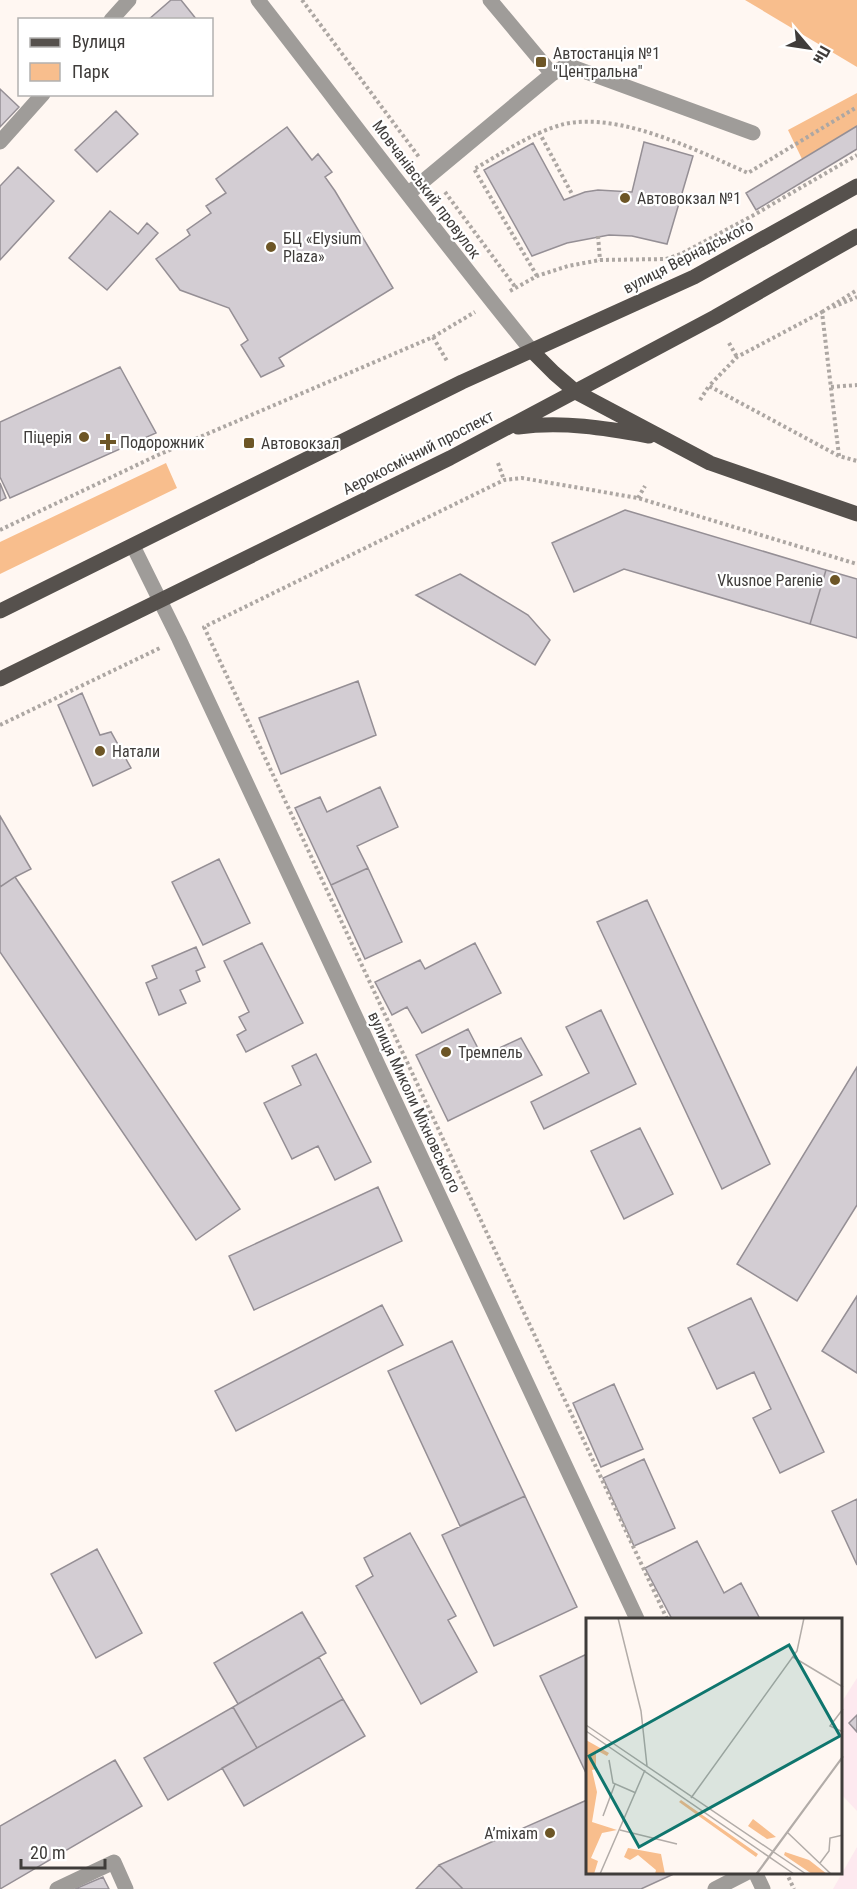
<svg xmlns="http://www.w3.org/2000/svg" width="857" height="1889" font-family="'Roboto Condensed',sans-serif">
	<rect width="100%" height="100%" fill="#fff7f2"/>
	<path fill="#fde9ef" d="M857,1678V1811L841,1794L840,1705Z
		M857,1847V1889H833Z"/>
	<path fill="#f8be8d" d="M745,0H857V67Z
		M857,93V126L802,159L788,130Z
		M166,463L177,488L0,574V542Z"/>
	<path fill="#d3cdd3" stroke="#958f95" stroke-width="1.5" d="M171,0H181L197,20H148Z
		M0,89L19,107L0,127Z
		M116,111L138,134L97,172L75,150Z
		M857,126V149L756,210L746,193Z
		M287,127L312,160L318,154L332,172L325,177L335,191L393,288L279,358L284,366L261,377L241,345L248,340L229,308L180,290L156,259L190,235L187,230L211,213L206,206L226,193L216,179Z
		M644,142L693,156L667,244L632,236L609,235L567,243L532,256L484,170L533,143L564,200L585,192L598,190L632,192Z
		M18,167L54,201L0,260V186Z
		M110,211L138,234L147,223L158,233L107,290L69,258Z
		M120,367L156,433L10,498L0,477V422Z
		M0,483L6,498L0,501Z
		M625,510L826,570L810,624L624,569L574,592L552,543Z
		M826,570L857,579V638L810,624Z
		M460,574L528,615L550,640L535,665L416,595Z
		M358,681L376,735L281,774L259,718Z
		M82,693L100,735L111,732L131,768L93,786L58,705Z
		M380,787L398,827L357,846L368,868L331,885L295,808L320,797L327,812Z
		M0,816L31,869L15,877L0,887Z
		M219,859L250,923L203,945L172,882Z
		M368,868L402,942L365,959L331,885Z
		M15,877L240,1209L196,1240L0,952V887Z
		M647,900L770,1164L722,1189L597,922Z
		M262,943L303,1023L246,1052L237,1035L246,1030L239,1017L249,1012L224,961Z
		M475,943L501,993L422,1033L407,1007L392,1015L375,982L420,960L425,969Z
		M196,947L205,967L196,971L200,981L180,990L186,1003L159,1015L146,983L157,978L152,966Z
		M601,1010L636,1084L544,1129L531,1102L589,1073L566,1027Z
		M468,1029L482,1056L521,1038L542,1075L448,1121L416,1055Z
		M316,1054L371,1162L335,1180L318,1146L292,1159L264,1103L301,1085L292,1066Z
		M857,1067V1205L797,1301L737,1264Z
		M640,1128L673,1194L624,1219L591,1151Z
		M378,1187L402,1241L254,1310L229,1256Z
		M857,1296V1373L822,1351Z
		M751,1298L824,1452L780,1473L753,1418L771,1409L754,1372L717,1389L688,1328Z
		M382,1305L403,1345L236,1431L215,1391Z
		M452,1341L525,1496L460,1526L388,1371Z
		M614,1384L643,1449L601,1467L573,1403Z
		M644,1459L675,1528L634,1546L603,1478Z
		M525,1496L577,1607L494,1646L442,1535Z
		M857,1499V1565L832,1511Z
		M410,1533L456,1616L448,1620L477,1672L421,1704L356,1586L373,1576L364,1558Z
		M697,1541L724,1593L741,1583L760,1619H672L645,1568Z
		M97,1549L142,1633L96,1658L51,1574Z
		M302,1612L326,1653L238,1704L214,1663Z
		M587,1654V1772L586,1773L540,1676Z
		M319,1657L343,1699L257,1748L233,1707Z
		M343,1699L365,1736L244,1806L222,1768Z
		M233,1707L257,1748L168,1800L144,1758Z
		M857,1715V1732L849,1723Z
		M115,1760L142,1806L0,1889V1826Z
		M587,1800V1872H678L641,1889H463L439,1865Z
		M439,1865L463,1889H416Z
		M103,1877L109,1889H75Z"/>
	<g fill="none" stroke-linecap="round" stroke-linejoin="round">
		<path stroke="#ada7a3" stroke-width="4" stroke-dasharray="3 3" stroke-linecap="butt" d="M302,0L419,157
			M539,132L573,196
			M445,192L516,288
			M598,236L600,260
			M537,276L474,169C503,153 544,124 578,122C632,118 698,151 748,173L857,107
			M510,291L537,276L568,266L600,260L666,259L681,254L752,216L857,155
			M833,307L857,297
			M822,312L857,290
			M433,337L447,361
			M729,343L737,357
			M831,387L857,385
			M700,400L709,386
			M839,456L822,312L737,357L709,386L839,456L857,461
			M498,463L504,480
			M638,498L645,486
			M0,530L158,455L433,337L475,312
			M0,725L160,648
			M667,1619L204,627L504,480L522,478L638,498L857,564
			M786,1872L794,1889"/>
		<path stroke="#9f9c99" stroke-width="15" d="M258,0C349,117 438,236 532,351
			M490,0L552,74
			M111,20L129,0
			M0,142L43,94
			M409,193L552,74L567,65L753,133
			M133,546L179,639L637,1619
			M755,1872L763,1889
			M57,1889L114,1862L126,1889
			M715,1889L748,1872"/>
		<path stroke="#56514d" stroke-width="15" d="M532,351L554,373L576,392L710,463L857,514
			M518,427C563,421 605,428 649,436
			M0,611L462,382L694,277L857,186
			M0,679L450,458L715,317L857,236"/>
	</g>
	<g fill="#6d5626" stroke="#fff" stroke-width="2">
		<rect x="535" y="56" width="12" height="12" rx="3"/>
		<circle cx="625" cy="198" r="6"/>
		<circle cx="271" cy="247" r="6"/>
		<circle cx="84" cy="437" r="6"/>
		<path d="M105 433h6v6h6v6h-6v6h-6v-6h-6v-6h6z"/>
		<rect x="243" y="437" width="12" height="12" rx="3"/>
		<circle cx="835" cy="580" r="6"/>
		<circle cx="100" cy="751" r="6"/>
		<circle cx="446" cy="1052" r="6"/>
		<circle cx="550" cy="1833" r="6"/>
	</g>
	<g text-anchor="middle" stroke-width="4.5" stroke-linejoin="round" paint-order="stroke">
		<g font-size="16" fill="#3f3c3a" stroke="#fff" text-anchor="start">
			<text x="553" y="59">Автостанція №1<tspan x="553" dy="18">"Центральна"</tspan></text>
			<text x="637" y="204">Автовокзал №1</text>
			<text x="283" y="244">БЦ «Elysium<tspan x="283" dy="18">Plaza»</tspan></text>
			<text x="72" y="443" text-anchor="end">Піцерія</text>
			<text x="120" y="448">Подорожник</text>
			<text x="261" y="449">Автовокзал</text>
			<text x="823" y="586" text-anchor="end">Vkusnoe Parenie</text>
			<text x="112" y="757">Натали</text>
			<text x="458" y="1058">Тремпель</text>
			<text x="538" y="1839" text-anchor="end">A’mixam</text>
		</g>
		<g font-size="16" fill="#3f3c3a" stroke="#fff">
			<text transform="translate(427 189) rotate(53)" y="6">Мовчанівський провулок</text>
			<text transform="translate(688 256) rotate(-27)" y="6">вулиця Вернадського</text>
			<text transform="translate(418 452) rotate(-27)" y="6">Аерокосмічний проспект</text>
			<text transform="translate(415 1102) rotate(65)" y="6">вулиця Миколи Міхновського</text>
		</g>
	</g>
	<g transform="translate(586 1618)">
		<rect width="256" height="256" fill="#fff7f2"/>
		<path d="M0,122L23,135L21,138L10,132V151L6,152L11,174L6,204L31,212L16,215L5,240L12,243L8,256L0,255ZM95,182L172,236L170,239L93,184ZM167,201L190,219L181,221L162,208ZM42,230L75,236L79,256H69L70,252L52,237L44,242L38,239ZM199,234L223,242L241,256H226L198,237Z" fill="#f8be8d"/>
		<path fill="none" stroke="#b2aca8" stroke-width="1.5" d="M32,0L55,93L61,148M207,39L257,69M257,91L244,108L257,114M0,107L220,256M0,113L208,256M23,142L27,165L50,175M105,180L211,33L218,0M17,198L29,166M34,212L91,226M201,214L245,256M234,245L243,233L244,220L257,217M14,256L59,152M170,256L257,138M171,256L257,139"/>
		<path fill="#0f766e" fill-opacity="0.15" stroke="#0f766e" stroke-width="3" d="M203,27L254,118L53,229L3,138Z"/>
		<rect width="256" height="256" fill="none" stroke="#3f3c3a" stroke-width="3"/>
	</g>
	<rect x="18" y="18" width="195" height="78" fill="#ffffff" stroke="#b2b1b0" stroke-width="1.5"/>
	<rect x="30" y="38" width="30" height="9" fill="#56514d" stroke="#b2b1b0" stroke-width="1.5"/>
	<text x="72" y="48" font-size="18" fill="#3f3c3a">Вулиця</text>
	<rect x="30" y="63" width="30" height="18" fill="#f8be8d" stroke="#b2b1b0" stroke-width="1.5"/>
	<text x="72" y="78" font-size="18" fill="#3f3c3a">Парк</text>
	<g transform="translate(809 48) rotate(119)" stroke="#ffffff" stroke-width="4.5" paint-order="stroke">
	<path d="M0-4.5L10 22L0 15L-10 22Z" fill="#3f3c3a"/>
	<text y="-9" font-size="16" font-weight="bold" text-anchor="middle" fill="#3f3c3a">Пн</text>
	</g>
	<path d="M21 1859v9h84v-9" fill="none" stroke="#3f3c3a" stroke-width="3"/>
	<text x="30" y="1859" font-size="18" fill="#3f3c3a" stroke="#ffffff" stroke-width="4.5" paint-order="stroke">20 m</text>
</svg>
